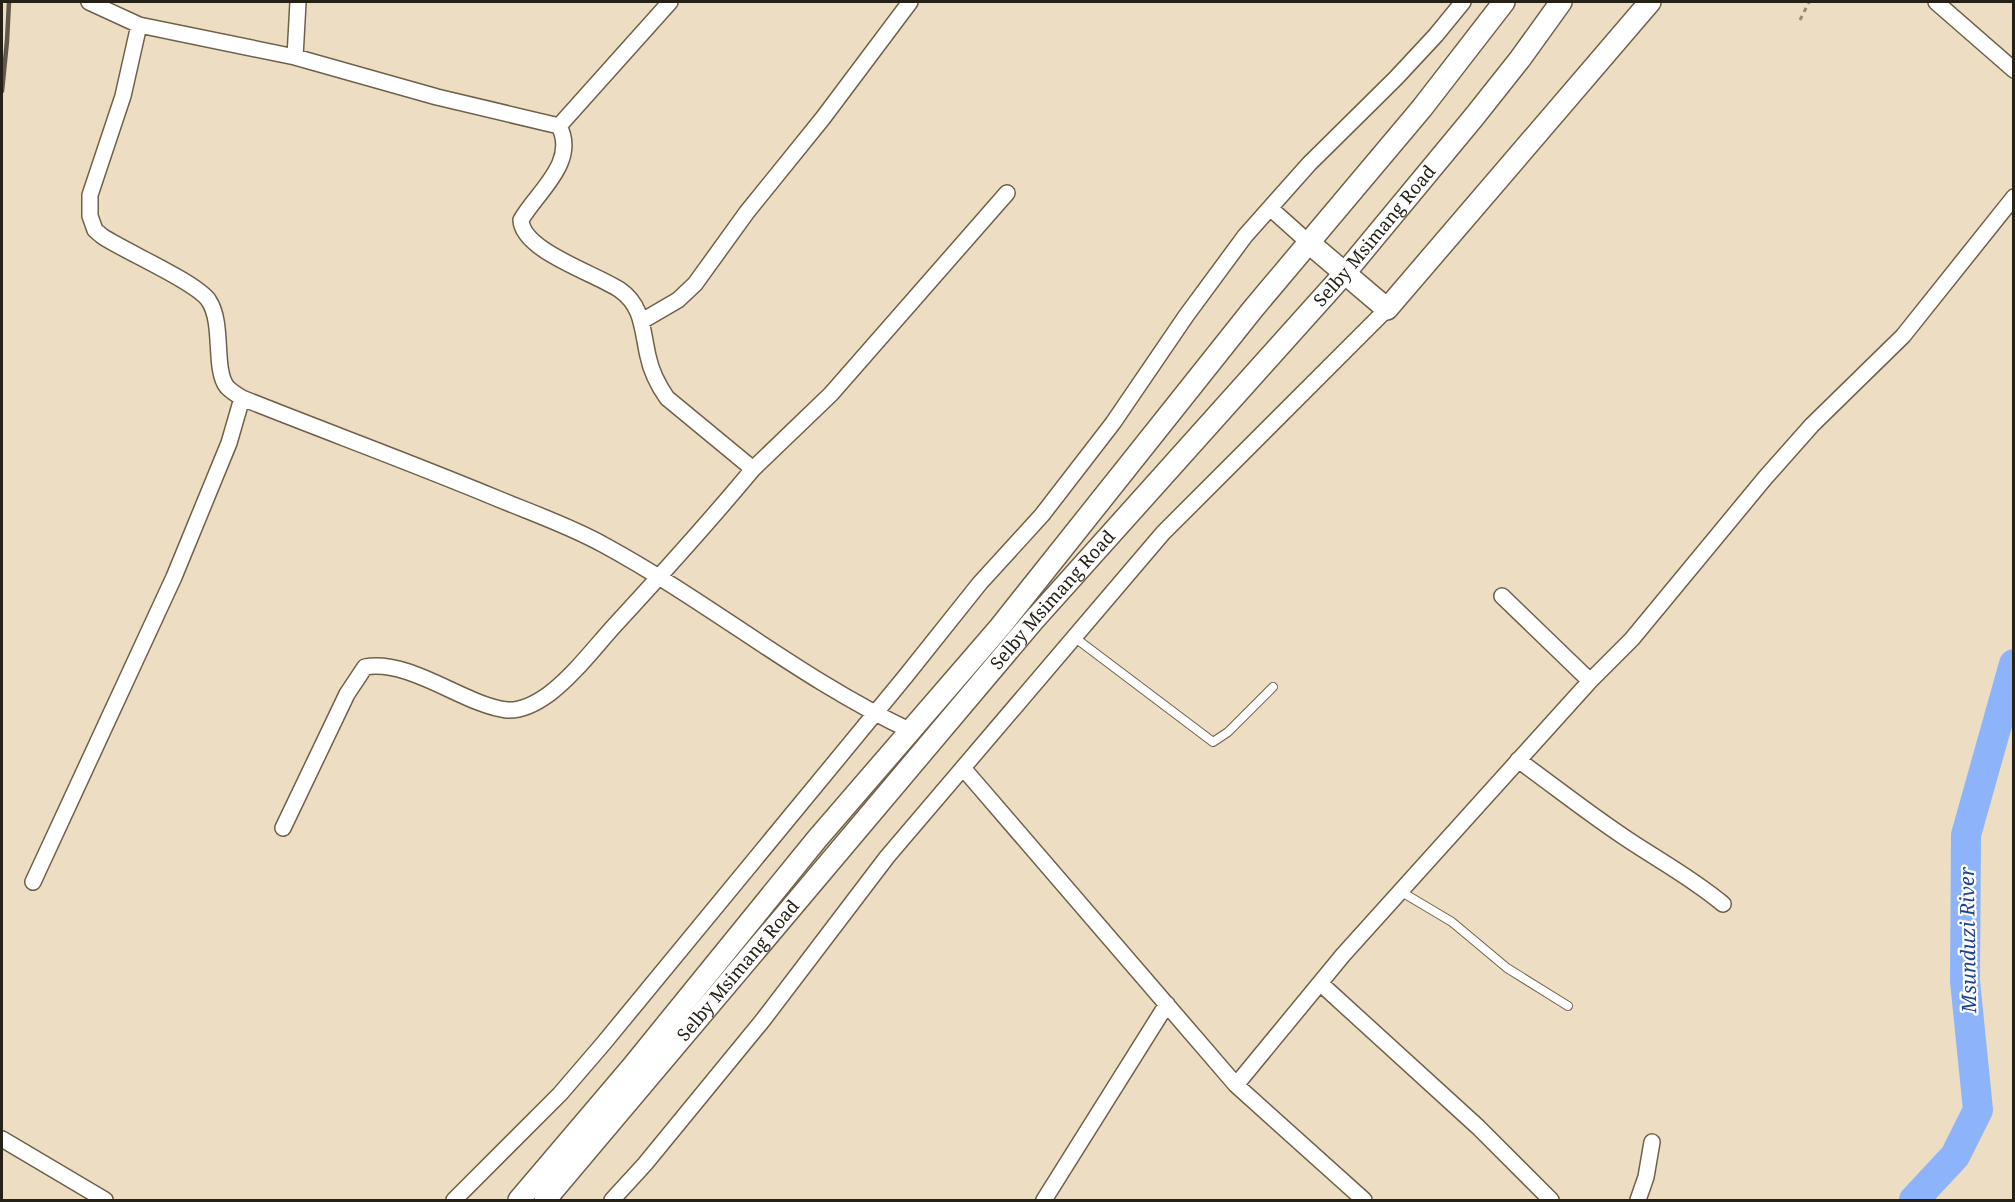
<svg xmlns="http://www.w3.org/2000/svg" width="2015" height="1202" font-family="'Noto Serif',serif">
	<rect width="100%" height="100%" fill="#eddec3"/>
	<g fill="none" stroke-linecap="round" stroke-linejoin="round">
		<path stroke="#8db4fa" stroke-width="30" d="M1914,1200L1955,1156L1978,1110L1965,981L1966,835L2014,664"/>
		<g stroke="#6f6149" stroke-width="10">
			<path id="lane" d="M1074,637L1213,742L1228,732L1273,687
				M1400,891L1452,922L1507,968L1568,1006"/>
		</g>
		<g stroke="#6f6149" stroke-width="18">
			<path id="street" d="M89,2L139,25L295,57L437,97L559,126
				M1936,2L2014,70
				M139,25L123,96L90,195V216L95,230L102,236C124,251 198,283 209,301C224,324 213,369 227,387C231,391 237,395 242,398C327,432 412,463 496,498C532,513 570,526 604,545C709,602 802,680 911,731
				M295,57L298,2
				M559,126L670,2
				M1270,208L1308,242
				M642,321L678,300L695,284L747,212L823,118L910,2
				M753,469L831,394L1007,193
				M1502,596L1590,681
				M1518,760C1554,786 1589,814 1627,839C1660,861 1692,878 1723,904
				M963,768L1236,1085L1364,1200
				M283,828L347,694L365,667C411,659 464,705 507,710C522,711 538,702 549,694C573,676 595,647 615,625C662,574 709,522 753,469L667,398C658,385 651,371 648,356C642,330 643,306 620,290C597,274 522,251 521,220C537,192 578,162 559,126
				M33,882L174,577L229,443L242,398
				M1320,983L1478,1127L1551,1200
				M1236,1085L1343,955L1590,681L1632,639L1765,478L1812,425L1903,336L2014,197
				M2,1139L105,1200
				M454,1200L560,1094L603,1044L905,677L980,583L1042,515L1113,423L1186,316L1245,236L1309,164L1396,78L1436,35L1463,2
				M612,1200L645,1164L763,1020L887,857L1163,533L1387,309
				M1044,1200L1167,1004
				M1638,1200L1646,1177L1652,1142"/>
		</g>
		<g stroke="#6f6149" stroke-width="24">
			<g id="secondary">
				<path d="M1308,242L1387,309L1650,2"/>
				<path d="M519,1200L632,1067L817,839L1000,627L1253,309L1422,108L1504,2"/>
				<path id="s1" d="M545,1200L1033,621L1344,274L1474,117L1520,59L1561,2"/>
			</g>
		</g>
		<path stroke="#968b77" stroke-width="3" stroke-dasharray="4.5 4.5" stroke-linecap="butt" d="M1800,20L1809,2"/>
		<use href="#lane" stroke="#fff" stroke-width="8"/>
		<use href="#street" stroke="#fff" stroke-width="15"/>
		<use href="#secondary" stroke="#fff" stroke-width="21"/>
		<path stroke="#605849" stroke-width="4.5" d="M2,91L7,41L9,2"/>
	</g>
	<g text-anchor="middle" stroke-width="4.5" stroke-linejoin="round" paint-order="stroke">
		<g font-size="18" fill="#262116" stroke="#fff">
			<text dy="6" stroke="none"><textPath href="#s1" startOffset="1272">Selby Msimang Road</textPath></text>
			<text dy="6" stroke="none"><textPath href="#s1" startOffset="786">Selby Msimang Road</textPath></text>
			<text dy="6" stroke="none"><textPath href="#s1" startOffset="300">Selby Msimang Road</textPath></text>
		</g>
		<g font-size="20" font-style="italic" fill="#1b4494" stroke="#fff">
			<text transform="translate(1968 940) rotate(-91)" y="7">Msunduzi River</text>
		</g>
	</g>
	<rect width="2015" height="1202" fill="none" stroke="#262116" stroke-width="6"/>
</svg>
